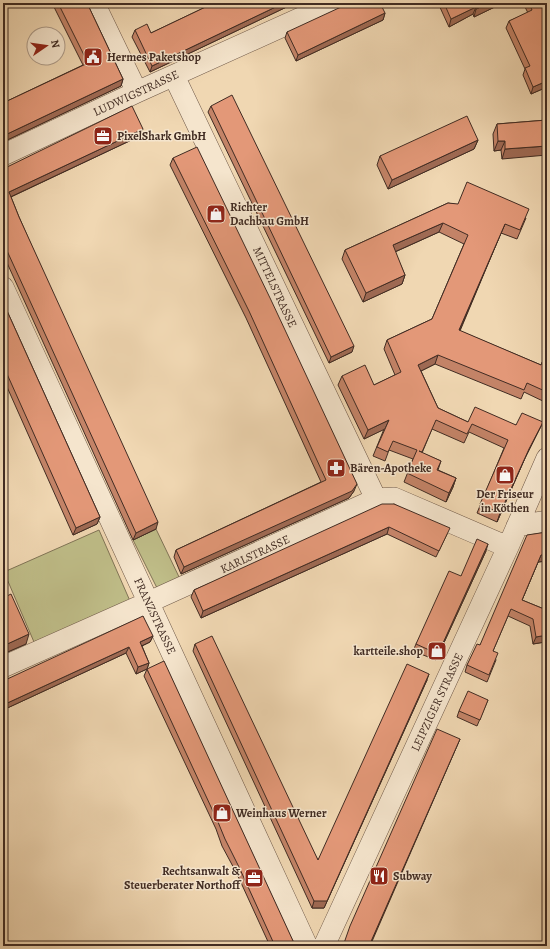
<svg xmlns="http://www.w3.org/2000/svg" width="550" height="949" font-family="Alegreya,serif">
	<rect width="100%" height="100%" fill="#f0d7b2"/>
	<filter id="stains"><feTurbulence type="fractalNoise" baseFrequency=".005" numOctaves="4"/><feColorMatrix values="0 0 0 0 .2 0 0 0 0 .09 0 0 0 0 .02 0 0 0 .5 -.17"/></filter>
	<radialGradient id="worn" r=".72"><stop offset=".6" stop-color="#630" stop-opacity="0"/><stop offset="1" stop-color="#630" stop-opacity=".3"/></radialGradient>
	<path fill="#bfbd88" stroke="#807456" d="M156,529L180,579L158,590L133,540Z
		M99,530L130,601L34,642L4,572Z"/>
	<g fill="none" stroke-linecap="round" stroke-linejoin="round">
		<g stroke="#6d5747" stroke-width="22">
			<path id="minor" d="M94,3L137,92
				M174,76L376,499
				M3,155L137,92L334,3
				M3,287L307,946
				M517,526L547,521
				M3,667L149,602L376,499L394,498L508,547
				M324,946L508,547L547,458"/>
		</g>
		<use href="#minor" stroke="#f5e5cd" stroke-width="21"/>
	</g>
	<path fill="#c38367" stroke="#412c23" d="M52,3H87L123,79L121,86L3,142V103L83,65Z
		M214,3H295L150,72L132,37L135,30L151,33Z
		M438,3H503L474,17L473,14L449,27Z
		M523,3H547V87L531,94L523,75L525,69L506,28L509,21L528,13Z
		M385,13L383,20L296,61L285,38L287,32Z
		M211,106L352,352L329,363L208,112Z
		M547,120L502,159L501,150L494,151L493,134L497,124Z
		M140,136L11,197L19,217L156,529L133,540L3,254V169Z
		M478,140L474,149L388,189L377,165L380,156Z
		M173,158L354,491L349,498L181,574L174,557L176,550L321,482L246,318L170,165Z
		M448,203L526,218L517,239L501,233L460,331L541,365L547,351V403L524,392L521,399L435,364L421,371L438,408L468,422L516,425L543,422L525,458L497,522L477,513L504,448L469,432L464,443L432,429L422,453L441,461L438,470L456,478L453,487L446,502L404,482L413,459L389,450L385,461L373,456L384,429L364,439L338,385L342,376L374,385L395,375L384,349L387,340L432,319L464,244L439,232L395,252L405,275L402,284L363,302L342,259L345,250Z
		M3,302L100,517L97,524L73,535L3,378Z
		M547,492V505L543,501Z
		M394,504L447,534L436,557L387,534L201,618L191,597L194,590Z
		M547,532V561L538,562L522,600L544,609L545,642L533,644L530,626L508,616L493,651L496,660L487,682L465,672L467,665L480,645Z
		M486,551L436,660L413,651L416,644L461,576Z
		M3,598L26,644L3,654Z
		M153,636L150,642L142,646L149,663L147,669L136,674L126,653L3,710V681Z
		M195,644L318,860L427,680L324,908H312L193,651Z
		M147,669L294,943L293,946H270L237,874L222,846L216,829L144,676Z
		M488,700L477,726L457,717L459,711Z"/>
	<path fill="#9f6a54" stroke="#412c23" d="M284,3H295L150,72L152,66Z
		M490,3H503L474,17L476,9Z
		M476,7L473,14L449,27L451,19Z
		M385,13L383,20L296,61L298,55Z
		M123,79L121,86L3,142V136Z
		M547,81V87L531,94L533,87Z
		M143,129L140,136L6,199L9,192Z
		M478,140L474,149L388,189L392,180Z
		M498,141H505L501,150L494,151Z
		M547,146V155L502,159L505,149Z
		M443,223L439,232L390,254L393,245Z
		M505,224L501,233L456,339L459,330Z
		M405,275L402,284L363,302L366,293Z
		M354,346L352,352L329,363L331,357Z
		M438,355L435,364L415,374L418,365Z
		M389,420L385,429L364,439L368,430Z
		M543,422L525,458L497,522L500,513L529,449Z
		M456,478L453,487L446,502L449,493Z
		M357,484L354,491L349,498L181,574L184,567Z
		M100,517L97,524L73,535L76,528Z
		M158,522L156,529L133,540L136,533Z
		M389,527L387,534L201,618L203,611Z
		M488,544L486,551L436,660L438,654Z
		M547,554V561L538,562L519,607L541,555Z
		M29,634L26,644L3,654V646Z
		M547,635L545,642L533,644L536,637Z
		M153,636L150,642L137,648L140,642Z
		M129,647L126,653L3,710V705Z
		M149,663L147,669L136,674L138,667Z
		M429,674L427,680L324,908H312L314,901Z
		M460,739L370,946H369Z
		M294,943L293,946H287Z"/>
	<path fill="#e39878" stroke="#412c23" d="M58,3H87L123,79L3,136V103L88,63Z
		M214,3H284L152,66L135,30L147,24L151,33Z
		M348,3H380L385,13L298,55L287,32L341,7Z
		M444,3H490L476,9V7L451,19Z
		M529,3H547V81L533,87L525,68L530,66L509,21L532,10Z
		M232,95L354,346L331,357L211,106Z
		M132,106L143,129L9,192L19,217L158,522L136,533L3,242V169Z
		M467,116L478,140L392,180L380,156Z
		M547,120V146L505,149V141H498L497,124Z
		M197,147L271,300L357,484L352,491L184,567L176,550L326,480L249,311L173,158Z
		M467,182L529,209L520,230L505,224L459,330L541,365L547,351V392L527,383L524,390L438,355L418,365L438,408L468,422L475,407L516,425L522,413L543,422L529,449L500,513L480,504L508,440L472,424L467,434L436,420L422,452L419,451L441,461L437,470L456,478L449,493L407,473L417,450L393,441L388,452L377,447L389,420L368,430L342,376L365,365L374,385L401,372L387,340L432,319L468,235L443,223L393,245L405,275L366,293L345,250L448,203L458,204Z
		M3,302L100,517L76,528L3,365Z
		M382,504H394L450,528L439,551L389,527L203,611L194,590Z
		M547,532V554L541,555L522,600L544,609L547,608V625H546L547,635L536,637L533,619L511,609L493,651L498,653L489,675L467,665L477,644L480,645L527,535Z
		M477,539L488,544L438,654L416,644L449,571L461,576Z
		M11,594L29,634L3,646V619L7,617L3,608V598Z
		M143,616L153,636L140,642L149,663L138,667L129,647L3,705V681Z
		M212,636L318,860L407,664L429,674L327,901H314L195,644Z
		M164,661L294,943L287,946H275L239,867L225,839L218,822L147,669Z
		M468,691L488,700L480,720L459,711Z
		M437,729L460,739L369,946H343L350,926Z
		M3,936L5,946H3Z"/>
	<defs>
		<g id="civic-square" transform="scale(1)"><rect x="-9" y="-9" width="18" height="18" rx="4" fill="#8f2418" stroke="#f5e5cd"/><path d="M-.6-6.5H3V-4.5H.6V-3L4-1V1h2V6H-6V1h2V-1L-.6-3ZM-1.2 2.5V6h2.4V2.5Z" fill="#fff"/></g>
		<g id="office-square" transform="scale(1)"><rect x="-9" y="-9" width="18" height="18" rx="4" fill="#8f2418" stroke="#f5e5cd"/><path d="M-6-3h4V-5.5h4V-3h4V5H-6ZM-1-4.5V-3h2v-1.5ZM-6 0V1H6V0Z" fill="#fff"/></g>
		<g id="shop-square" transform="scale(1)"><rect x="-9" y="-9" width="18" height="18" rx="4" fill="#8f2418" stroke="#f5e5cd"/><path d="M-5-2.5h2.3a2.7 3.5 0 0 1 5.4 0H5L5.5 6h-11ZM-1.5-2.5h3a1.5 2.3 0 0 0-3 0Z" fill="#fff"/></g>
		<g id="pharmacy-square" transform="scale(1)"><rect x="-9" y="-9" width="18" height="18" rx="4" fill="#8f2418" stroke="#f5e5cd"/><path d="M-2-6h4v4h4v4h-4v4h-4v-4h-4v-4h4Z" fill="#fff"/></g>
		<g id="restaurant-square" transform="scale(1)"><rect x="-9" y="-9" width="18" height="18" rx="4" fill="#8f2418" stroke="#f5e5cd"/><path d="M-5-6h1v4h1v-4h1v4h1v-4h1v5L-1.5 .5V6h-2V.5L-5-1ZM5-6V6H3V1.5H1.5Q1.5-4 5-6Z" fill="#fff"/></g>
	</defs>
	<g fill-rule="evenodd">
		<use href="#civic-square" x="93" y="57"/>
		<use href="#office-square" x="103" y="136"/>
		<use href="#shop-square" x="216" y="214"/>
		<use href="#pharmacy-square" x="336" y="468"/>
		<use href="#shop-square" x="505" y="475"/>
		<use href="#shop-square" x="437" y="651"/>
		<use href="#shop-square" x="222" y="813"/>
		<use href="#restaurant-square" x="379" y="876"/>
		<use href="#office-square" x="254" y="878"/>
	</g>
	<g text-anchor="middle" stroke-width="3" stroke-linejoin="round" paint-order="stroke">
		<g font-size="12" font-weight="bold" fill="#412c23" stroke="#f5e5cd" text-anchor="start">
			<text x="107" y="61">Hermes Paketshop</text>
			<text x="117" y="140">PixelShark GmbH</text>
			<text x="230" y="211">Richter<tspan x="230" dy="14">Dachbau GmbH</tspan></text>
			<text x="350" y="472">Bären-Apotheke</text>
			<text x="505" y="498" text-anchor="middle">Der Friseur<tspan x="505" dy="14">in Köthen</tspan></text>
			<text x="423" y="655" text-anchor="end">kartteile.shop</text>
			<text x="236" y="817">Weinhaus Werner</text>
			<text x="240" y="875" text-anchor="end">Rechtsanwalt &amp;<tspan x="240" dy="14">Steuerberater Northoff</tspan></text>
			<text x="393" y="880">Subway</text>
		</g>
		<g font-size="12" fill="#412c23" stroke="#f5e5cd">
			<text transform="translate(136 93) rotate(-25)" y="4">LUDWIGSTRASSE</text>
			<text transform="translate(275 287) rotate(65)" y="4">MITTELSTRASSE</text>
			<text transform="translate(255 554) rotate(-25)" y="4">KARLSTRASSE</text>
			<text transform="translate(155 616) rotate(65)" y="4">FRANZSTRASSE</text>
			<text transform="translate(437 702) rotate(-65)" y="4">LEIPZIGER STRASSE</text>
		</g>
	</g>
	<rect width="550" height="949" fill="none" stroke="#f0d7b2" stroke-width="16"/>
	<rect x="4" y="4" width="542" height="941" fill="none" stroke="#412c23" stroke-width="2"/>
	<rect x="8" y="8" width="534" height="933" fill="none" stroke="#412c23"/>
	<g transform="translate(46 46) rotate(77)"><circle r="19" fill="#f5e5cd" stroke="#ad9b89"/>
	<path d="M0-3L7 15L0 10L-7 15Z" fill="#8f2418"/>
	<text y="-6" font-size="11" font-weight="bold" text-anchor="middle" fill="#412c23">N</text>
	</g>
	<rect width="100%" height="100%" filter="url(#stains)"/>
	<rect width="100%" height="100%" fill="url(#worn)"/>
</svg>
